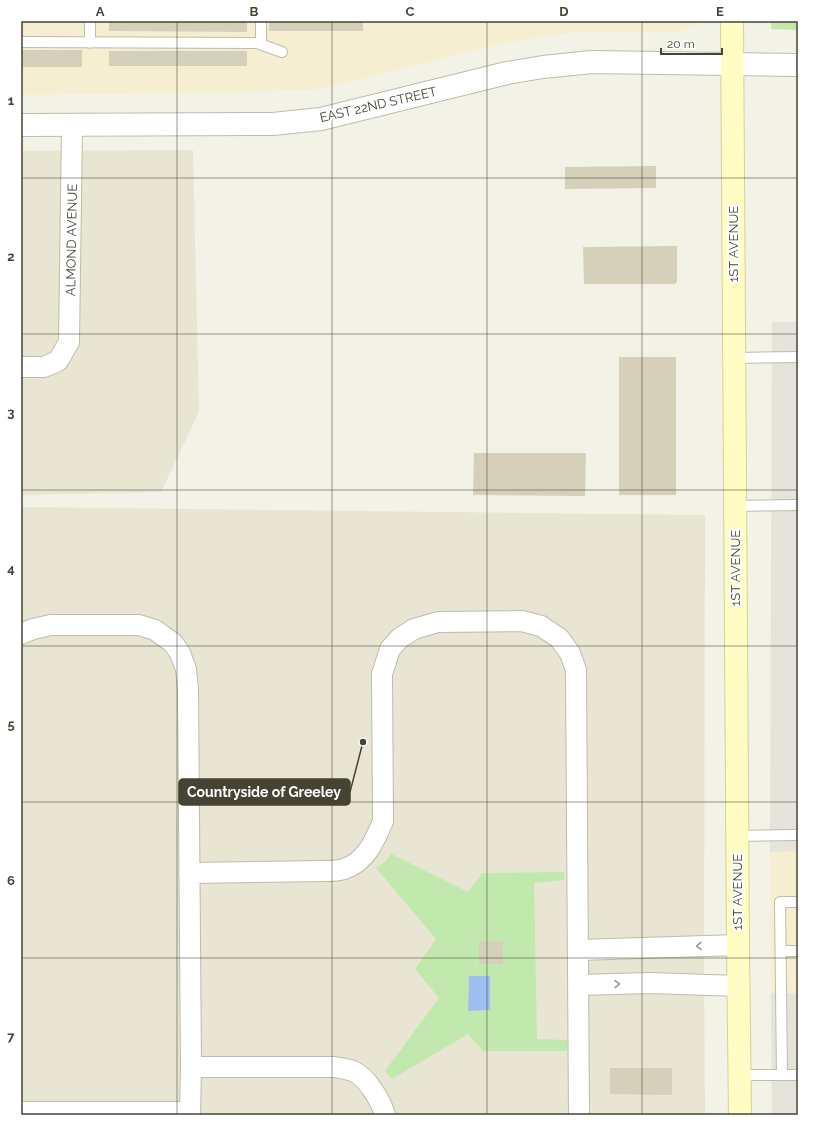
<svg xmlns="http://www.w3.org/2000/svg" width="819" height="1136" font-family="Raleway,sans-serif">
	<rect width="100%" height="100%" fill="#f3f2e6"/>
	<path fill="#e8e5d3" d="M193,150L199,412L161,492L21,495V151Z
		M21,507L705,515L704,968L705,1115H21Z"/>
	<path fill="#f6eed0" d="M21,21H695L694,25L678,32H576L510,42L323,89L244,92L21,95Z
		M798,851V993H771L770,852Z"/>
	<path fill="#e5e3da" d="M772,322H798V851L770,852Z
		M771,993H798V1115H772Z"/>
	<path fill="#c1e9ad" d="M771,21H798V30L771,29Z
		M391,854L468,892L482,873L564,872V880L534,883L537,1039L567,1040V1051H483L468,1034L392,1079L385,1071L439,998L415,969L436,939L376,868L386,861Z"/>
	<path fill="#9fbff3" d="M469,976H490V1010L468,1011Z"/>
	<path fill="#d5d0ba" d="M109,21H247V32L109,31Z
		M269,21H363V31H269Z
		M21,50H82V67H21Z
		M109,51H247V66H109Z
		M656,166V188L565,189V167Z
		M677,246V282L675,284H584L583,247Z
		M619,357H676V495H619Z
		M474,453H586L585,496L473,495Z
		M479,941H503V964H479Z
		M610,1068H672V1095L610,1094Z"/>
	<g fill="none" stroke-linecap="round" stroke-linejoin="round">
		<g stroke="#bfbca8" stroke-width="12">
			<path id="service" d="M90,21V43
				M261,21V44
				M21,42L257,43L282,52
				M734,358L798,357
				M735,506L798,505
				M737,836L798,835
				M781,951H798
				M739,1075H798
				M782,1075L780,902H798"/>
		</g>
		<g stroke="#bfbca8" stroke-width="22">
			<path id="minor" d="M21,367H44L58,361L69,342L72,125
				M21,634L33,629L51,625H139L155,630L173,643L180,653L186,669L188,689L191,1067L190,1115
				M189,873L325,871C331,871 338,871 344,869C366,862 375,840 383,821L382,674L390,649L400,638L414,629L438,622L522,621L541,626L559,638L570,653L576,670L579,1115
				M578,950L738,945
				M578,985L650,983L738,986
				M191,1067H334C340,1068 347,1069 353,1071C367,1077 381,1101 385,1115
				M21,1112H190"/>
		</g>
		<g stroke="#bfbca8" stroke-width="24">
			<path id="tertiary" d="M21,125L273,124L321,119L507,73L543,67L592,62L798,65"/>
		</g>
		<g stroke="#d5d294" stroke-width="24">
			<path id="secondary" d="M732,21L738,945L740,1115"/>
		</g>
		<use href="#service" stroke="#fff" stroke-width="10"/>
		<use href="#minor" stroke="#fff" stroke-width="20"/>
		<use href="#tertiary" stroke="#fff" stroke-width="22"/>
		<use href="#secondary" stroke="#fffdc4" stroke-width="22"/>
	</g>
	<defs><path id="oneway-chevron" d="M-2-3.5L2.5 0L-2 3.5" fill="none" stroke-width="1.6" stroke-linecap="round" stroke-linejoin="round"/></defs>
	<g stroke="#999890">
		<use href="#oneway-chevron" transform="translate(699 946) rotate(178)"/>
		<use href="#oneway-chevron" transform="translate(617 984) rotate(-1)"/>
	</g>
	<path fill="none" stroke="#464335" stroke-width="1" stroke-opacity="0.55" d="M177,21V1115M332,21V1115M487,21V1115M642,21V1115M21,178H798M21,334H798M21,490H798M21,646H798M21,802H798M21,958H798"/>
	<g text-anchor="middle" stroke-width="4" stroke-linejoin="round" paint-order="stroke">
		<g font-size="13" fill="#464335" stroke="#fff">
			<text transform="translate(378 104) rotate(-13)" y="5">EAST 22ND STREET</text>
			<text transform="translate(71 240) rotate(-89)" y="5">ALMOND AVENUE</text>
			<text transform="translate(733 244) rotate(-90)" y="5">1ST AVENUE</text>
			<text transform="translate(735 568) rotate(-90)" y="5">1ST AVENUE</text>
			<text transform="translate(737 892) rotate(-90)" y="5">1ST AVENUE</text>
		</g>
	</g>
	<path fill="none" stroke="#464335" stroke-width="1.5" d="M363 742L350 792"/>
	<circle fill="#464335" stroke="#fff" stroke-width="1.5" cx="363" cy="742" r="4"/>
	<rect fill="#464335" stroke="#464335" stroke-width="1.5" x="179" y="779" width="171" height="26" rx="4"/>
	<g font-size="14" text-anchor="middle" font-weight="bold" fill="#fff">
		<text x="264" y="797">Countryside of Greeley</text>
	</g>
	<rect width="819" height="1136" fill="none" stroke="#ffffff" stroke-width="44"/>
	<path d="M661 48v6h61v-6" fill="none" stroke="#464335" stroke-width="2"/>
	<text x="667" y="48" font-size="12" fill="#464335" stroke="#ffffff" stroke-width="3" paint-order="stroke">20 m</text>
	<rect x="22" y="22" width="775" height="1092" fill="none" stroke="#464335" stroke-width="1.5"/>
	<g font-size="13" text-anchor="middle" font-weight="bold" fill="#464335">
		<text x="100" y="16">A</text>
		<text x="254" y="16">B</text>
		<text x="410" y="16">C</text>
		<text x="564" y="16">D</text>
		<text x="720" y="16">E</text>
		<text x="11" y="105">1</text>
		<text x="11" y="261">2</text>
		<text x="11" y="417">3</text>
		<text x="11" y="573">4</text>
		<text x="11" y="729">5</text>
		<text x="11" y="885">6</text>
		<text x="11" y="1041">7</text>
	</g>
</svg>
